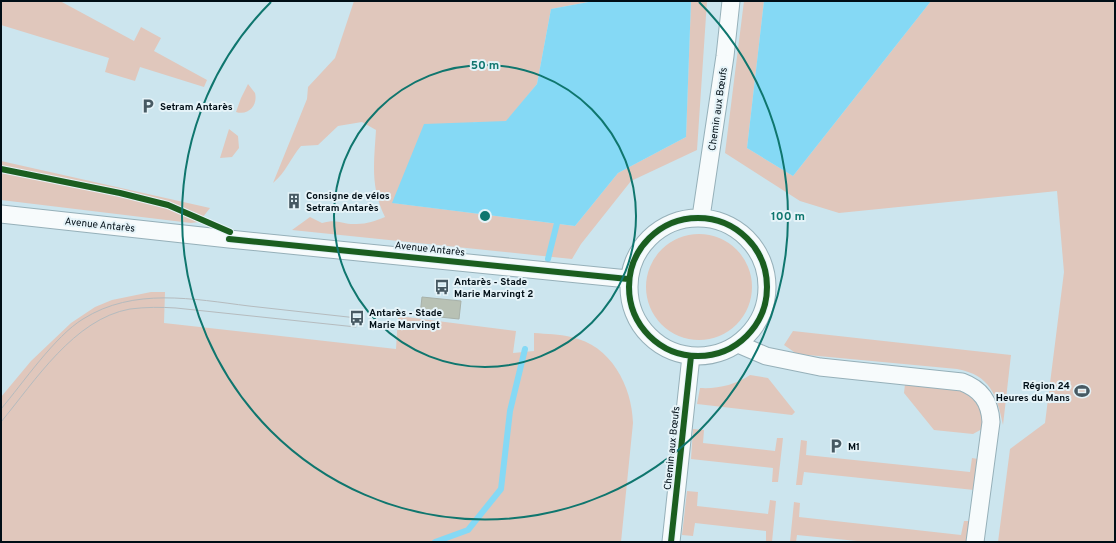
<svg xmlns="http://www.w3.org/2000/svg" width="1116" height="543" font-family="Overpass,sans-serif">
	<rect width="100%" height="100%" fill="#cce5ee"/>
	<path fill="#e0c7bc" d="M1,1H60L134,41L141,27L161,38L154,51L207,80L204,87L140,67L135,81L105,72L109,58L1,25Z
		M354,1H594L551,9L537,84L506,122H474L393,203L575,226L618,173L686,137L691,1H707L697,150L631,181L581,244L572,259L292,230L310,217L322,223C339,218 342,225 357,224C367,224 375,221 385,217C370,187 374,162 376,130L362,122L338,126L318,145L301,146C290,159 286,172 273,183L307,99L308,87L335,58Z
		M744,1H764L747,148L793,176L931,1H1115V542H998L1010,449L1045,423L1064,272L1057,191L839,213L800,201L725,153Z
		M248,84L255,93C258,105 249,116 236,112L241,98Z
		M229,129L238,136L239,148L232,157L220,158Z
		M1,161L210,208L199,222L191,223L1,200Z
		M646 287a53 53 0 1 1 106 0a53 53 0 1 1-106 0Z
		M151,292H165L164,323L396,349L398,316L516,331L513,353L534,351V333C547,334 559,334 571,337C611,345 632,386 633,423L621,542H1V397L31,361L71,323L95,307L112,300Z
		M793,331L1011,355L1003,425C997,395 990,375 957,369L797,354L784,345Z
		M750,375L768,378L795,412L792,415L697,404L700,388C718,389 735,385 750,375Z
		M905,384L958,390C976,397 984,409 982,429L973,434L934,430L904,393Z
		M693,429L704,430L703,443L775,451L777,438H783L778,482H772L773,468L691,459Z
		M801,440L807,441L806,455L970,472L972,458L978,459L974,490L804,472L802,485H796Z
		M687,491L698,492L697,506L768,514L770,500L776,501L772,542H766V531L695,523L693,536L682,535Z
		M794,502L800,503L799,517L961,535L964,521H969L967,542H867L797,535L796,542H790Z"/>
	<path fill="#85d9f5" d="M594,1H691L686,137L618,173L575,226L392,203L424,124L506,121L537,84L551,9Z
		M764,1H931L793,176L747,148Z"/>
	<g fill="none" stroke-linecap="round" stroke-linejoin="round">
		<path stroke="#85d9f5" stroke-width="6" d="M548,259L557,223
			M435,542L468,530L501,489L510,411L525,349"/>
	</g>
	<path fill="#b8c1b4" stroke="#a8b1a9" d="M422,297L461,301L459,319L420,315Z"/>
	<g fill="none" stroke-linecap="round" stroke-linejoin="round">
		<g stroke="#96b0b9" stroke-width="19">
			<path id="minor" d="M1,214L229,239L628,279
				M701,217L725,56L731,1
				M629 287a69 69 0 1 1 138 0a69 69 0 1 1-138 0Z
				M738,344L766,356L820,367L962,382C981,389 990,402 991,422L975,542
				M671,542L691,356"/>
		</g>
		<use href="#minor" stroke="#f7fbfc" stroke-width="17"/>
		<path stroke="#b5bbbe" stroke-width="1" d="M1,409C23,383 55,336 83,319C134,287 193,299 249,306C285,310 321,314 357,318
			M1,422C35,381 74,319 130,309C146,307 161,307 176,308L356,327"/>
		<g stroke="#e5f3f8" stroke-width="8">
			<path id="cycleway" d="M1,169L120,193L168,205L230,232
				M629 287a69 69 0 1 1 138 0a69 69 0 1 1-138 0Z
				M229,239L628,279
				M671,542L691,356"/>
		</g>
		<use href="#cycleway" stroke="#1b5e20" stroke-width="6"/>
	</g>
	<g fill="none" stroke="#0f766e" stroke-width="2">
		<circle cx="485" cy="216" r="151"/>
		<path d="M699 2A303 303 0 1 1 271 2"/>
	</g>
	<defs>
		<g id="parking-bare" transform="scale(1.2)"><path d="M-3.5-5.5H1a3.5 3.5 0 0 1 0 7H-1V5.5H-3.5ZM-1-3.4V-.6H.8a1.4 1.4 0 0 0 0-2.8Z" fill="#475962" stroke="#e5f3f8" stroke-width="2.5" paint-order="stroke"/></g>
		<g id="building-bare" transform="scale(1.2)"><path d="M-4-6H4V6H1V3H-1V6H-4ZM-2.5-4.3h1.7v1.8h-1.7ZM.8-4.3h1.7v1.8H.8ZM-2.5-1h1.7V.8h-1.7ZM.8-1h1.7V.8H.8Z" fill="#475962" stroke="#e5f3f8" stroke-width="2.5" paint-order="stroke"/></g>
		<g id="bus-bare" transform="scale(1.2)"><path d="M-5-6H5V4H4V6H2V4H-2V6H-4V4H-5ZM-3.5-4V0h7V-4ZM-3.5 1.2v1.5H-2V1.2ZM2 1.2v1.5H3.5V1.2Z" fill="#475962" stroke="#e5f3f8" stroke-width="2.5" paint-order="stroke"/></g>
		<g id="stadium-bare" transform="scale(1.2)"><path d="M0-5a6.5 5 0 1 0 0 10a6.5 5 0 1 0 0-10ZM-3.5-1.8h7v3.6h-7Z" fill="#475962" stroke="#e5f3f8" stroke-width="2.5" paint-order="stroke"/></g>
	</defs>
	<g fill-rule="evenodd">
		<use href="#parking-bare" x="148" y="106"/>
		<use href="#building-bare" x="294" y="201"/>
		<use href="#bus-bare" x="442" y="287"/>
		<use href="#bus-bare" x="357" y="318"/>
		<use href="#stadium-bare" x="1082" y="391"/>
		<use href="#parking-bare" x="836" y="446"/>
	</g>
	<g text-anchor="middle" stroke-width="4" stroke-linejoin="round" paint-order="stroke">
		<g font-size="10" font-weight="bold" fill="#000e16" stroke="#e5f3f8" text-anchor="start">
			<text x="160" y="110">Setram Antarès</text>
			<text x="306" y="199">Consigne de vélos<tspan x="306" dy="12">Setram Antarès</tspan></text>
			<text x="454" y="285">Antarès - Stade<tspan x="454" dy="12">Marie Marvingt 2</tspan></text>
			<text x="369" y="316">Antarès - Stade<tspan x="369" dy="12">Marie Marvingt</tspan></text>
			<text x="1070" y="389" text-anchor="end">Région 24<tspan x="1070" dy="12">Heures du Mans</tspan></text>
			<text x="848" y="450">M1</text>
		</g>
		<g font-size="10" fill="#000e16" stroke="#e5f3f8">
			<text transform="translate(717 109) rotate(-82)" y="4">Chemin aux Bœufs</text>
			<text transform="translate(100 224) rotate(6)" y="4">Avenue Antarès</text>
			<text transform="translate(430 248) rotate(6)" y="4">Avenue Antarès</text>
			<text transform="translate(671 448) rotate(-84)" y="4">Chemin aux Bœufs</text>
		</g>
	</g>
	<circle cx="485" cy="216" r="6" fill="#0f766e" stroke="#e5f3f8" stroke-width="2"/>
	<g font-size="12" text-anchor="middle" font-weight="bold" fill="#0f766e" stroke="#e5f3f8" stroke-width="4" stroke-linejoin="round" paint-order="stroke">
		<text x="485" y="69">50 m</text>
		<text x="788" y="220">100 m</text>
	</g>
	<rect width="1116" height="543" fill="none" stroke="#000e16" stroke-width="4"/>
</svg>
